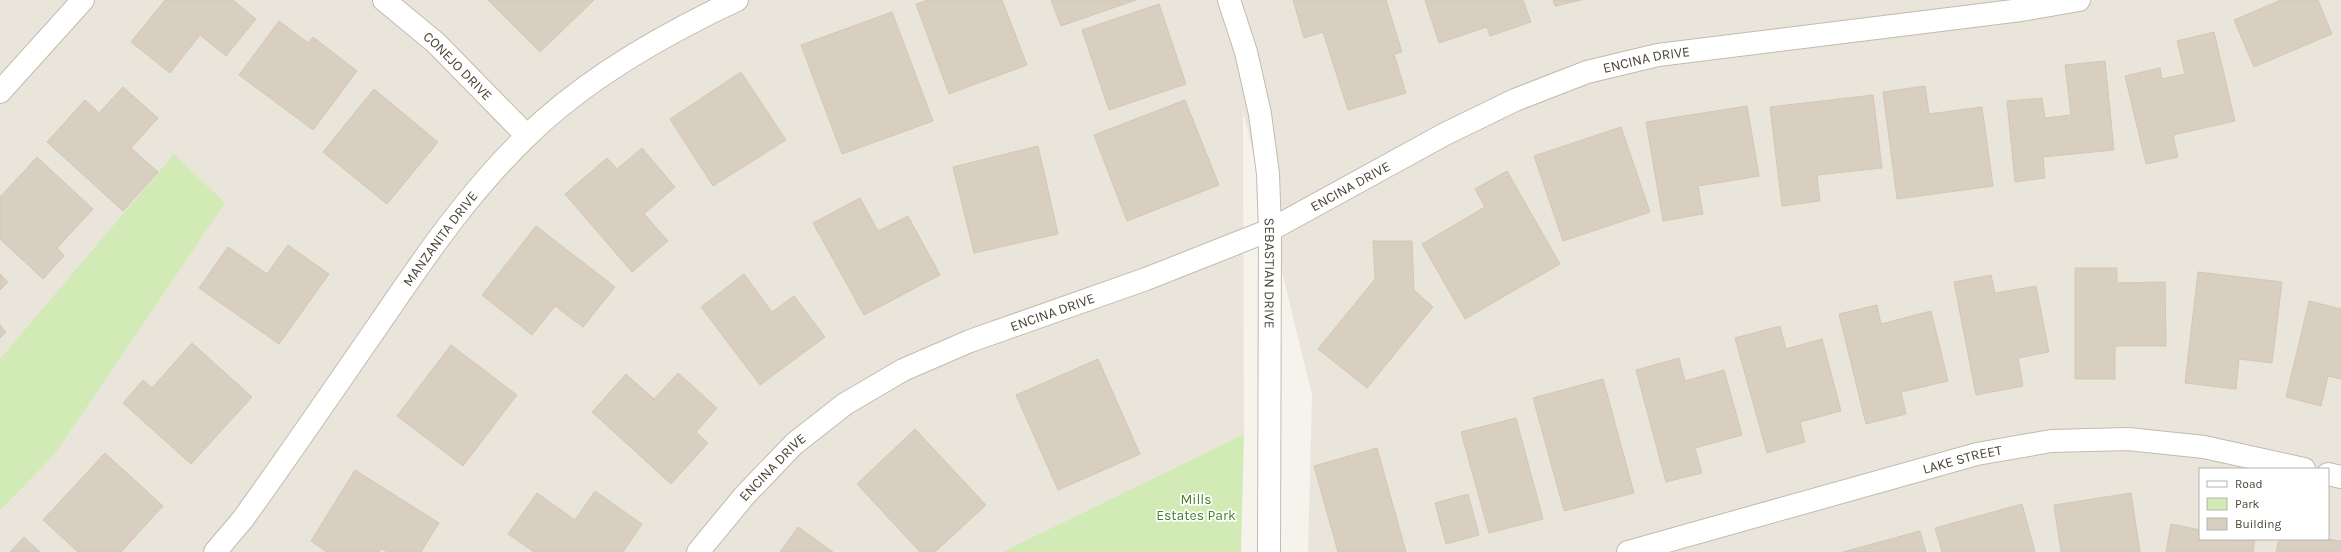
<svg xmlns="http://www.w3.org/2000/svg" width="2341" height="552" font-family="Karla,sans-serif">
	<rect width="100%" height="100%" fill="#f6f3ec"/>
	<path fill="#eae5da" fill-rule="evenodd" d="M0,0H2341V552H1308L1312,395L1243,111L1244,434L1002,552H0ZM2200,469H2328V539H2200Z"/>
	<path fill="#d2eab5" d="M174,154L225,203L54,455L0,510V359Z
		M1244,434L1241,552H1002Z"/>
	<path fill="#d8cfc1" stroke="#d3c7b4" d="M165,0H233L256,19L226,56L200,35L170,73L131,42Z
		M488,0H594L540,52Z
		M928,0H1002L1027,65L949,94L916,4Z
		M1051,0H1136L1061,26Z
		M1293,0H1386L1402,52L1394,54L1406,93L1348,110L1323,32L1304,38Z
		M1425,0H1523L1531,22L1490,36L1487,27L1439,43Z
		M1553,0H1582L1555,6Z
		M2281,0H2318L2332,34L2254,67L2234,20Z
		M1159,4L1186,84L1109,110L1082,30Z
		M892,12L933,121L842,154L801,45Z
		M279,21L308,43L313,37L357,71L313,130L239,75Z
		M2214,32L2235,121L2173,135L2178,157L2146,164L2125,76L2160,68L2162,79L2185,74L2177,41Z
		M2105,61L2114,150L2043,157L2045,178L2015,182L2007,101L2042,98L2045,118L2071,115L2065,65Z
		M741,72L786,140L713,186L670,119Z
		M1925,86L1929,114L1982,107L1993,186L1897,199L1883,92Z
		M123,87L158,118L131,148L158,172L123,211L47,142L85,100L99,113Z
		M374,89L438,142L387,204L323,152Z
		M1873,95L1882,168L1817,175L1820,201L1782,206L1770,107Z
		M1185,100L1219,185L1127,221L1094,135Z
		M1747,106L1759,176L1698,186L1703,214L1663,221L1646,122Z
		M1621,127L1650,212L1563,241L1534,156Z
		M1038,146L1058,234L974,253L953,167Z
		M642,148L675,187L644,214L668,241L632,272L565,194L607,158L617,169Z
		M37,157L93,209L57,248L64,256L43,279L0,239V197Z
		M1507,171L1560,264L1465,319L1422,244L1485,207L1475,189Z
		M860,198L878,231L908,216L940,275L864,315L813,223Z
		M536,226L615,287L583,327L555,306L532,335L482,295Z
		M1373,241H1412L1414,290L1433,307L1367,388L1318,349L1375,279Z
		M288,245L329,274L279,344L199,288L228,247L267,274Z
		M2075,268H2117V283L2165,282L2166,346H2115V379H2075Z
		M2198,272L2282,282L2272,363L2239,359L2236,389L2185,383Z
		M0,274L8,282L0,290Z
		M744,274L772,312L794,296L825,337L760,385L701,307Z
		M1991,275L1995,293L2036,286L2049,352L2018,358L2023,386L1976,395L1954,282Z
		M2309,301L2341,309V379L2328,376L2321,406L2286,397Z
		M1877,305L1881,324L1931,311L1948,381L1901,392L1906,414L1866,424L1839,314Z
		M0,325L6,332L0,338Z
		M1780,326L1786,349L1822,339L1841,411L1800,422L1805,442L1767,453L1735,338Z
		M192,343L252,397L191,464L123,403L143,380L152,388Z
		M451,345L517,395L463,466L397,416Z
		M1679,358L1685,381L1724,370L1742,435L1695,448L1702,473L1666,482L1636,370Z
		M1098,359L1140,454L1058,490L1016,395Z
		M678,373L717,408L696,432L708,443L671,484L592,412L626,374L654,399Z
		M1603,379L1634,493L1564,511L1533,398Z
		M1516,418L1543,519L1489,533L1461,432Z
		M915,429L986,505L935,552H920L857,484Z
		M1377,448L1406,552H1338L1314,466Z
		M105,453L163,506L121,552H78L43,520Z
		M355,470L439,523L421,552H387L382,549L379,552H327L311,541Z
		M595,491L642,524L623,552H534L508,534L537,493L575,520Z
		M2131,493L2140,552H2061L2054,505Z
		M1468,494L1479,535L1446,544L1435,503Z
		M2022,504L2035,552H1942L1935,528Z
		M2171,524L2200,530V539L2255,540L2253,552H2166Z
		M798,527L833,552H780Z
		M1920,531L1926,552H1843Z
		M24,537L40,552H10Z
		M2279,539H2328L2341,541V552H2276Z"/>
	<g fill="none" stroke-linecap="round" stroke-linejoin="round">
		<g stroke="#c2bbae" stroke-width="24">
			<g id="street">
				<path id="s1" d="M384,0L436,43L527,136"/>
				<path id="s2" d="M1229,0L1246,52L1260,114L1268,174L1270,230L1269,552"/>
				<path d="M0,92L83,0"/>
				<path d="M2328,474L2341,477"/>
				<path id="s3" d="M215,552L243,519C289,455 334,389 379,324C424,258 468,193 526,137C585,79 662,35 737,0"/>
				<path id="s4" d="M698,552L745,495L794,444L845,404L903,370L970,341L1146,279L1270,230L1445,134L1515,100L1587,72L1658,55L2021,10L2079,0"/>
				<path id="s5" d="M1628,552L1977,454L2051,441L2128,439L2204,447L2304,469"/>
			</g>
		</g>
		<use href="#street" stroke="#fff" stroke-width="22"/>
	</g>
	<g text-anchor="middle" stroke-width="3.5" stroke-linejoin="round" paint-order="stroke">
		<g font-size="14" fill="#4b4439" stroke="#fff">
			<text dy="5" stroke="none"><textPath href="#s4" startOffset="1085">ENCINA DRIVE</textPath></text>
			<text dy="5" stroke="none"><textPath href="#s1" startOffset="99">CONEJO DRIVE</textPath></text>
			<text dy="5" stroke="none"><textPath href="#s4" startOffset="761">ENCINA DRIVE</textPath></text>
			<text dy="5" stroke="none"><textPath href="#s3" startOffset="386">MANZANITA DRIVE</textPath></text>
			<text dy="5" stroke="none"><textPath href="#s2" startOffset="278">SEBASTIAN DRIVE</textPath></text>
			<text dy="5" stroke="none"><textPath href="#s4" startOffset="437">ENCINA DRIVE</textPath></text>
			<text dy="5" stroke="none"><textPath href="#s5" startOffset="347">LAKE STREET</textPath></text>
			<text dy="5" stroke="none"><textPath href="#s4" startOffset="113">ENCINA DRIVE</textPath></text>
		</g>
		<g font-size="14" fill="#4a7f2a" stroke="#fff">
			<text x="1196" y="504">Mills<tspan x="1196" dy="16">Estates Park</tspan></text>
		</g>
	</g>
	<rect x="2199" y="468" width="130" height="72" fill="#ffffff" stroke="#b7b4b0"/>
	<rect x="2207" y="481" width="20" height="6" fill="#ffffff" stroke="#b7b4b0"/>
	<text x="2235" y="488" font-size="12" fill="#4b4439">Road</text>
	<rect x="2207" y="498" width="20" height="12" fill="#d2eab5" stroke="#b7b4b0"/>
	<text x="2235" y="508" font-size="12" fill="#4b4439">Park</text>
	<rect x="2207" y="518" width="20" height="12" fill="#d8cfc1" stroke="#b7b4b0"/>
	<text x="2235" y="528" font-size="12" fill="#4b4439">Building</text>
</svg>
